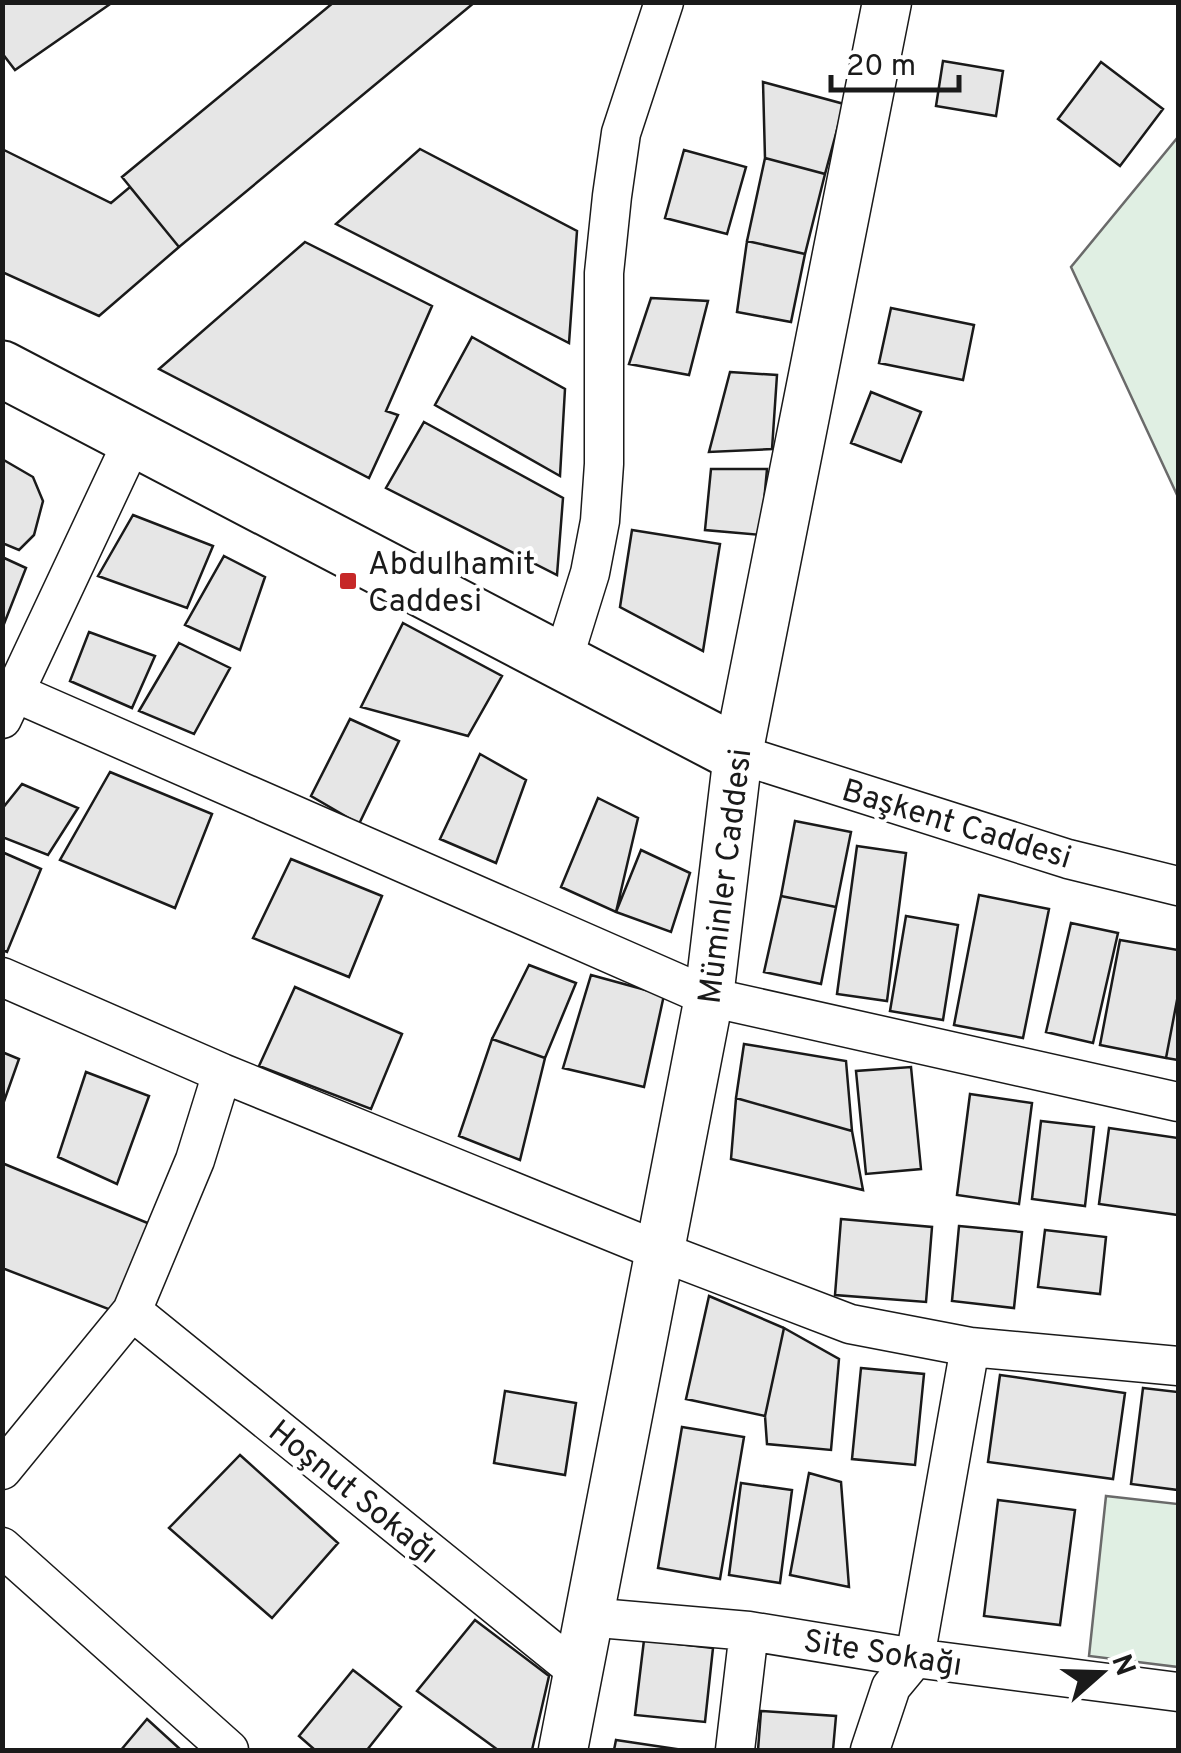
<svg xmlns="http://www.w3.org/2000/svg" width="1181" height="1753" font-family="Overpass,sans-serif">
	<rect width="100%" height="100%" fill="#fff"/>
	<path fill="#e0efe3" stroke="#6a6a6a" stroke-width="2.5" d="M1178,137V497L1071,267Z
		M1106,1496L1178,1504V1667L1089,1656Z"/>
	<path fill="#e6e6e6" stroke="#1a1a1a" stroke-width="2.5" d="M2,2H113L15,70L2,53Z
		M334,2H475L179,247L122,177Z
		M943,61L1003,71L996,116L936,106Z
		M1101,62L1163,109L1120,166L1058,119Z
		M763,82L844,104L825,174L765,158Z
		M2,149L111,203L130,187L179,247L99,316L2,272Z
		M420,149L577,231L569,343L336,224Z
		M684,150L746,167L727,234L665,218Z
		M765,158L825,174L805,254L747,241Z
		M747,241L805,254L791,322L737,312Z
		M305,242L432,306L386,411L398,415L369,478L159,369Z
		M651,298L708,301L689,375L629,364Z
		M891,308L974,325L963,380L879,363Z
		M472,337L565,389L560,476L435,405Z
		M730,372L777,375L772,449L709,452Z
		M871,392L921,412L901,462L851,443Z
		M424,422L563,498L557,575L386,488Z
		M2,459L33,477L43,501L34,535L19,550L2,543Z
		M711,469H767L761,535L705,530Z
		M133,515L213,546L187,608L98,576Z
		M632,530L720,544L703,651L620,607Z
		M224,556L265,577L240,650L185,625Z
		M2,557L26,568L2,629Z
		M403,623L502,676L468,736L361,707Z
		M89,632L155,656L132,708L70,681Z
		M179,643L230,668L194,734L139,711Z
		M350,719L399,741L359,824L311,796Z
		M480,754L526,780L496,863L440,839Z
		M110,772L212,814L175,908L60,860Z
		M22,784L78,808L48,855L2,837V809Z
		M598,798L638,818L616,912L561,887Z
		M795,821L851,832L836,907L781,896Z
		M857,846L906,853L887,1001L837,994Z
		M641,850L690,873L671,932L616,912Z
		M2,852L41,869L7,952L2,950Z
		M291,859L382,896L349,977L253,938Z
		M979,895L1049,909L1023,1038L954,1025Z
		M781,896L836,907L821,984L764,972Z
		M906,916L958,925L943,1020L890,1011Z
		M1071,923L1118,933L1093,1043L1046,1032Z
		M1120,940L1178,950V995L1166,1058L1100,1045Z
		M529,965L576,983L545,1058L492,1039Z
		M591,975L664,995L644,1087L563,1068Z
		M295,987L402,1034L371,1109L259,1066Z
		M1178,995V1060L1166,1058Z
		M492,1039L545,1058L520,1160L459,1136Z
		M744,1044L846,1061L852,1131L736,1098Z
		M2,1052L19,1059L2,1107Z
		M911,1067L921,1169L866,1174L856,1071Z
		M86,1072L149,1096L117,1184L58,1157Z
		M970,1094L1032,1103L1019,1204L957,1195Z
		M736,1098L852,1131L863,1190L731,1159Z
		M1041,1121L1094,1127L1085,1206L1032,1199Z
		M1109,1128L1178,1138V1215L1099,1204Z
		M2,1163L150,1224L116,1312L2,1268Z
		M841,1219L932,1227L926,1302L835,1295Z
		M959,1226L1022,1232L1014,1308L952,1301Z
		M1045,1230L1106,1237L1100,1294L1038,1287Z
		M709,1296L784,1328L765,1416L686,1399Z
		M784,1328L839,1359L831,1450L767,1444L765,1416Z
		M861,1368L924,1374L915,1465L852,1459Z
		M1000,1375L1125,1393L1113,1479L988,1462Z
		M1143,1388L1178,1392V1490L1131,1484Z
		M505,1391L576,1403L565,1475L494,1463Z
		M682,1427L744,1437L720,1579L658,1568Z
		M240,1455L338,1543L272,1618L169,1528Z
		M809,1473L841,1482L849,1587L790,1575Z
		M741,1483L792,1490L780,1583L729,1575Z
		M998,1500L1075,1510L1060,1625L984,1616Z
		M475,1620L549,1676L532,1750H498L417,1691Z
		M644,1640L713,1648L705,1722L635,1715Z
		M353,1670L401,1707L367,1750H315L299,1736Z
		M761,1711L836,1716L833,1750H758Z
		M147,1719L181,1750H121Z
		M616,1740L683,1750H614Z"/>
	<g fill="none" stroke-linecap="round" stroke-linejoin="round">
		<g stroke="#1a1a1a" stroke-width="41">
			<path id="minor" d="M562,663L590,573L600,521L604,464V273L612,196L621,133L664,2
				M2,687L709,997L1178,1102
				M2,719L134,438
				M738,754L1068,859L1178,886
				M2,977L222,1073L659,1251L850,1324L970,1347L1178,1366
				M132,1311L577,1671
				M2,1470L132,1311L195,1160L222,1073
				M2,1547L229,1750
				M587,1617L749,1631L915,1658L1178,1692
				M735,1750L749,1631
				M870,1750L891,1687L915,1658L970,1347"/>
		</g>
		<g stroke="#1a1a1a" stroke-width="51">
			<path id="tertiary" d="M563,1750L709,997L738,754L887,2"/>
		</g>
		<g stroke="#1a1a1a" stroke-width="59">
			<path id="secondary" d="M2,369L738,754"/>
		</g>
		<use href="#minor" stroke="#fff" stroke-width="38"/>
		<use href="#tertiary" stroke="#fff" stroke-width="48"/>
		<use href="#secondary" stroke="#fff" stroke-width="55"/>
	</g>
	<rect fill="#c62828" stroke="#fff" stroke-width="4" x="338" y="571" width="20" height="20" rx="5"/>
	<g text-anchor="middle" stroke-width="8" stroke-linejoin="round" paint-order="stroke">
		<g font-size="32" fill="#1a1a1a" stroke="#fff" text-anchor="start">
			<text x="368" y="574">Abdulhamit<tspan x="368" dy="37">Caddesi</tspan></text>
		</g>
		<g font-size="32" fill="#1a1a1a" stroke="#fff">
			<text transform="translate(957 823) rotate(17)" y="11">Başkent Caddesi</text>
			<text transform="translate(724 876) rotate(-83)" y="11">Müminler Caddesi</text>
			<text transform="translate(354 1491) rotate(39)" y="11">Hoşnut Sokağı</text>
			<text transform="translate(883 1652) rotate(9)" y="11">Site Sokağı</text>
		</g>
	</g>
	<rect width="1181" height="1753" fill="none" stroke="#1a1a1a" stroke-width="10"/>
	<g transform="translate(1101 1673) rotate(70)" stroke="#ffffff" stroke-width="8" paint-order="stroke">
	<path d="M0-8L18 38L0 25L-18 38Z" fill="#1a1a1a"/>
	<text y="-15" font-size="28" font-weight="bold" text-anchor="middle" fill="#1a1a1a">N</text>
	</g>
	<path d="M831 75v15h128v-15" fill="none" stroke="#1a1a1a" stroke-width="5"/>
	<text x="846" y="75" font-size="30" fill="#1a1a1a" stroke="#ffffff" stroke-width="8" paint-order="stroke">20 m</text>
</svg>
